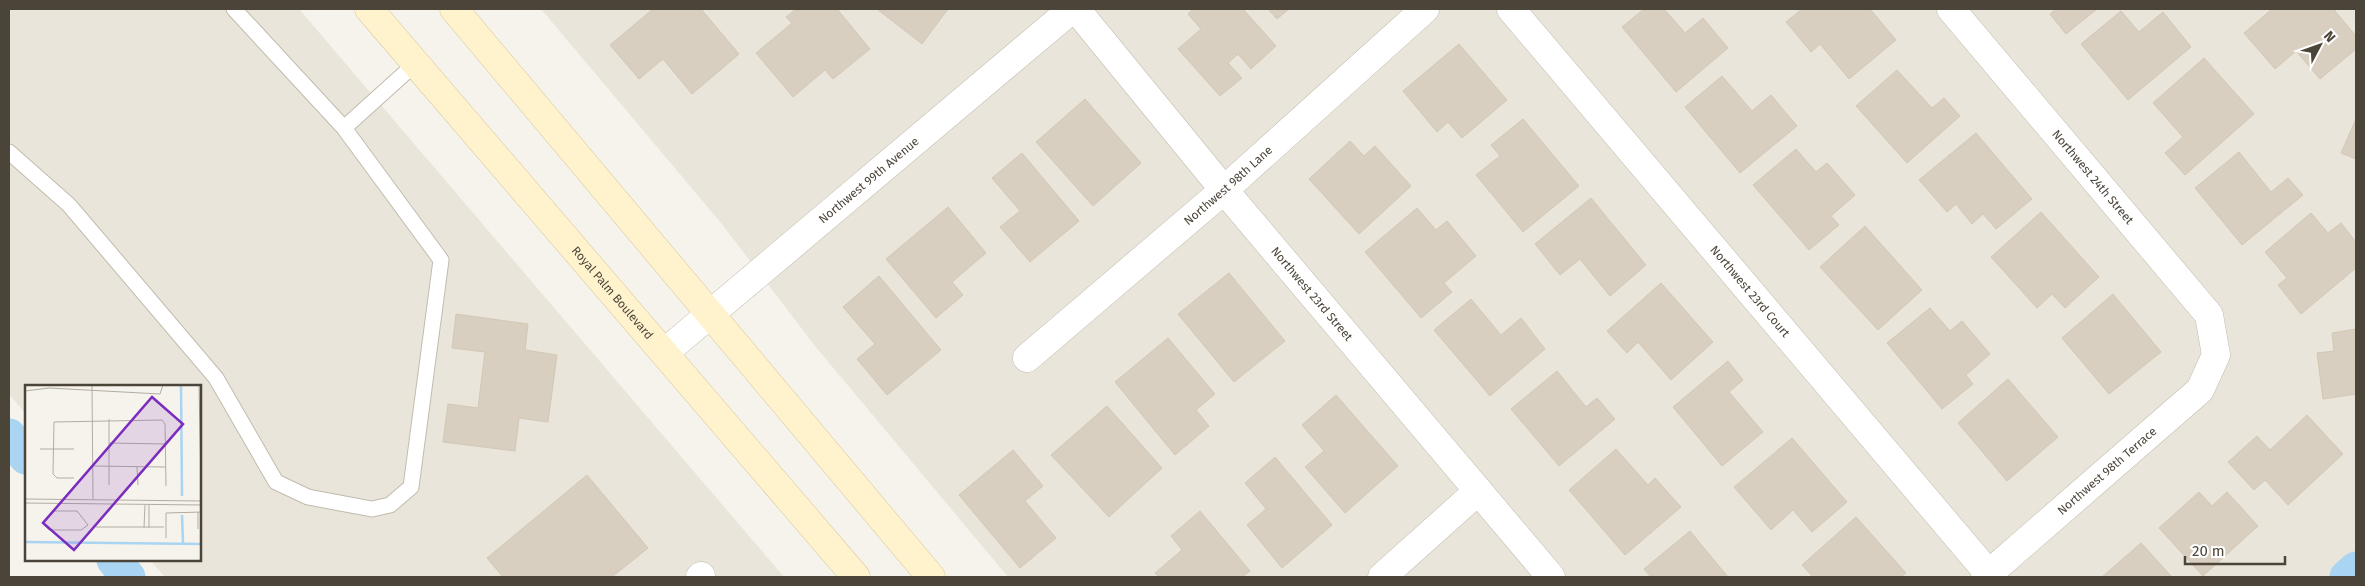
<svg xmlns="http://www.w3.org/2000/svg" width="2365" height="586" font-family="'Fira Sans',sans-serif">
	<rect width="100%" height="100%" fill="#f6f3ec"/>
	<path fill="#eae5da" d="M9,9H299L784,577H165L150,560H200V386H26V414L9,394Z
		M541,9H2356V577H1008L815,346L721,223Z"/>
	<g fill="none" stroke-linecap="round" stroke-linejoin="round">
		<path stroke="#a9d4f2" stroke-width="35" d="M9,436L26,457
			M114,560L128,577
			M2347,577L2356,569"/>
	</g>
	<path fill="#d8cfc1" stroke="#d3c7b4" d="M653,9H701L739,54L692,94L663,59L639,79L610,45Z
		M796,9H837L870,49L833,79L825,70L793,97L756,53L792,23L786,17Z
		M877,9H948L922,44Z
		M1193,9H1243L1276,46L1251,69L1238,54L1228,63L1242,78L1220,96L1178,49L1201,29L1188,14Z
		M1268,9H1289L1277,19Z
		M1644,9H1664L1685,33L1703,18L1728,48L1676,92L1622,27Z
		M1802,9H1870L1896,40L1849,79L1820,44L1811,52L1786,22Z
		M2056,9H2097L2066,34L2050,14Z
		M2272,9H2337L2335,11L2356,36V49L2320,79L2296,51L2275,69L2244,33Z
		M2121,11L2139,32L2163,12L2191,47L2128,100L2081,44Z
		M1459,44L1507,100L1462,138L1448,122L1437,132L1403,91Z
		M2204,58L2254,114L2185,175L2165,153L2183,137L2153,103Z
		M1897,70L1932,108L1944,98L1960,116L1907,163L1856,106Z
		M1722,76L1752,111L1771,95L1797,126L1740,173L1685,107Z
		M1085,99L1141,163L1093,206L1036,142Z
		M1523,119L1579,186L1523,232L1476,175L1500,156L1491,145Z
		M2356,119V159L2341,153Z
		M1976,133L2032,199L1996,229L1983,214L1972,224L1956,204L1947,212L1919,180Z
		M1350,141L1364,156L1375,146L1411,186L1359,234L1309,179Z
		M1796,149L1816,172L1827,163L1855,195L1831,216L1839,225L1809,250L1753,185Z
		M2239,152L2271,192L2288,178L2303,195L2242,245L2195,188Z
		M1022,153L1079,221L1030,262L1000,227L1020,211L992,178Z
		M1591,198L1646,265L1610,296L1580,259L1560,275L1535,244Z
		M948,207L986,253L952,282L963,295L936,318L886,259Z
		M1417,208L1436,230L1447,221L1476,256L1444,283L1452,292L1421,318L1365,252Z
		M2041,212L2099,277L2065,308L2052,294L2037,308L1991,257Z
		M2311,213L2328,233L2341,223L2356,242V268L2301,314L2278,285L2287,278L2265,252Z
		M1865,226L1922,290L1878,330L1820,267Z
		M1229,273L1285,341L1234,382L1178,314Z
		M879,276L941,350L887,395L857,359L875,344L843,307Z
		M1661,283L1713,342L1671,380L1638,342L1627,353L1607,331Z
		M2113,294L2161,352L2109,394L2062,338Z
		M1471,299L1501,335L1521,318L1545,349L1490,396L1434,330Z
		M1930,308L1950,331L1962,321L1990,354L1966,375L1973,384L1942,409L1887,343Z
		M456,314L528,324L525,350L557,355L548,422L519,418L515,451L443,442L448,404L478,408L485,352L452,348Z
		M2356,329V394L2323,399L2317,353L2334,351L2332,333Z
		M1168,338L1215,394L1196,410L1209,426L1175,455L1115,382Z
		M1728,361L1743,380L1729,392L1763,432L1722,466L1673,407Z
		M1557,371L1586,407L1597,398L1615,419L1559,466L1511,409Z
		M2008,379L2058,437L2007,481L1958,423Z
		M1336,395L1398,466L1345,513L1305,467L1324,451L1302,425Z
		M1107,406L1162,468L1109,517L1051,455Z
		M2307,415L2343,454L2288,505L2265,480L2254,490L2228,462L2257,436L2270,450Z
		M1792,438L1847,502L1812,532L1793,510L1771,530L1734,487Z
		M1616,449L1648,485L1655,478L1681,507L1625,555L1569,490Z
		M1013,450L1043,486L1025,501L1056,538L1020,568L959,495Z
		M1275,457L1332,525L1282,568L1247,525L1266,509L1245,483Z
		M587,475L648,548L612,577H503L487,558Z
		M2199,492L2212,506L2227,492L2258,526L2203,576L2159,528Z
		M1200,511L1250,571L1242,577H1159L1155,573L1182,550L1171,536Z
		M1856,517L1906,573L1901,577H1813L1802,565Z
		M1690,531L1728,577H1651L1644,569Z
		M2141,543L2172,577H2102Z"/>
	<g fill="none" stroke-linecap="round" stroke-linejoin="round">
		<g stroke="#c2bbae" stroke-width="17">
			<path id="service" d="M344,128L416,63
				M9,152L69,205L216,378L276,482L308,497L372,509L390,505L411,487L441,260L344,128L234,9"/>
		</g>
		<g stroke="#c2bbae" stroke-width="29">
			<g id="minor">
				<path id="s1" d="M1076,9L1224,190L1551,577"/>
				<path id="s2" d="M1511,9L1989,574"/>
				<path id="s3" d="M1951,9L2209,315L2216,355L2200,390L1985,577"/>
				<path id="s4" d="M1027,358L1224,190L1425,9"/>
				<path d="M700,577L701,576"/>
				<path d="M1382,577L1478,491"/>
			</g>
		</g>
		<g stroke="#c2bbae" stroke-width="29">
			<g id="tertiary">
				<path id="s5" d="M664,353L1072,9"/>
			</g>
		</g>
		<g stroke="#d6c79b" stroke-width="29">
			<g id="secondary">
				<path id="s6" d="M369,9L856,577"/>
				<path d="M454,9L931,577"/>
			</g>
		</g>
		<use href="#service" stroke="#fff" stroke-width="15"/>
		<use href="#minor" stroke="#fff" stroke-width="28"/>
		<use href="#tertiary" stroke="#fff" stroke-width="28"/>
		<use href="#secondary" stroke="#fff3cd" stroke-width="28"/>
	</g>
	<g text-anchor="middle" stroke-width="4" stroke-linejoin="round" paint-order="stroke">
		<g font-size="12" fill="#4b4439" stroke="#fff">
			<text dy="4" stroke="none"><textPath href="#s3" startOffset="220">Northwest 24th Street</textPath></text>
			<text dy="4" stroke="none"><textPath href="#s5" startOffset="268">Northwest 99th Avenue</textPath></text>
			<text dy="4" stroke="none"><textPath href="#s4" startOffset="265">Northwest 98th Lane</textPath></text>
			<text dy="4" stroke="none"><textPath href="#s2" startOffset="370">Northwest 23rd Court</textPath></text>
			<text dy="4" stroke="none"><textPath href="#s6" startOffset="374">Royal Palm Boulevard</textPath></text>
			<text dy="4" stroke="none"><textPath href="#s1" startOffset="370">Northwest 23rd Street</textPath></text>
			<text transform="translate(2107 471) rotate(-41)" y="4">Northwest 98th Terrace</text>
		</g>
	</g>
	<g transform="translate(25 385)">
		<rect width="176" height="176" fill="#f6f3ec"/>
		<path fill="none" stroke="#a9d4f2" stroke-width="2.5" d="M156,0L157,111M157,130L158,158M0,157L177,159"/>
		<path fill="none" stroke="#b2ada4" stroke-width="1" d="M67,0L68,114M174,0L176,95M0,6L24,3L135,9L138,0M84,34V100M84,58L140,59M15,64H49M68,81L141,82M112,82L113,100M49,93H32L28,89L29,37L137,35L140,39L141,101M0,114L177,116M0,118L177,120M124,120V143M29,126H52L63,140L56,145H24L17,138ZM173,127V144M71,142H139M119,143L120,120M141,153V128L177,127"/>
		<path fill="#7b2cbf" fill-opacity="0.15" stroke="#7b2cbf" stroke-width="2.5" d="M127,12L158,39L49,165L18,138Z"/>
		<rect width="176" height="176" fill="none" stroke="#4b4439" stroke-width="2.5"/>
	</g>
	<rect width="2365" height="586" fill="none" stroke="#4b4439" stroke-width="20"/>
	<g transform="translate(2320 45) rotate(49)" stroke="#ffffff" stroke-width="4" paint-order="stroke">
	<path d="M0-4L9 19L0 12L-9 19Z" fill="#4b4439"/>
	<text y="-8" font-size="14" font-weight="bold" text-anchor="middle" fill="#4b4439">N</text>
	</g>
	<path d="M2185 556v8h100v-8" fill="none" stroke="#4b4439" stroke-width="2.5"/>
	<text x="2192" y="556" font-size="15" fill="#4b4439" stroke="#ffffff" stroke-width="4" paint-order="stroke">20 m</text>
</svg>
